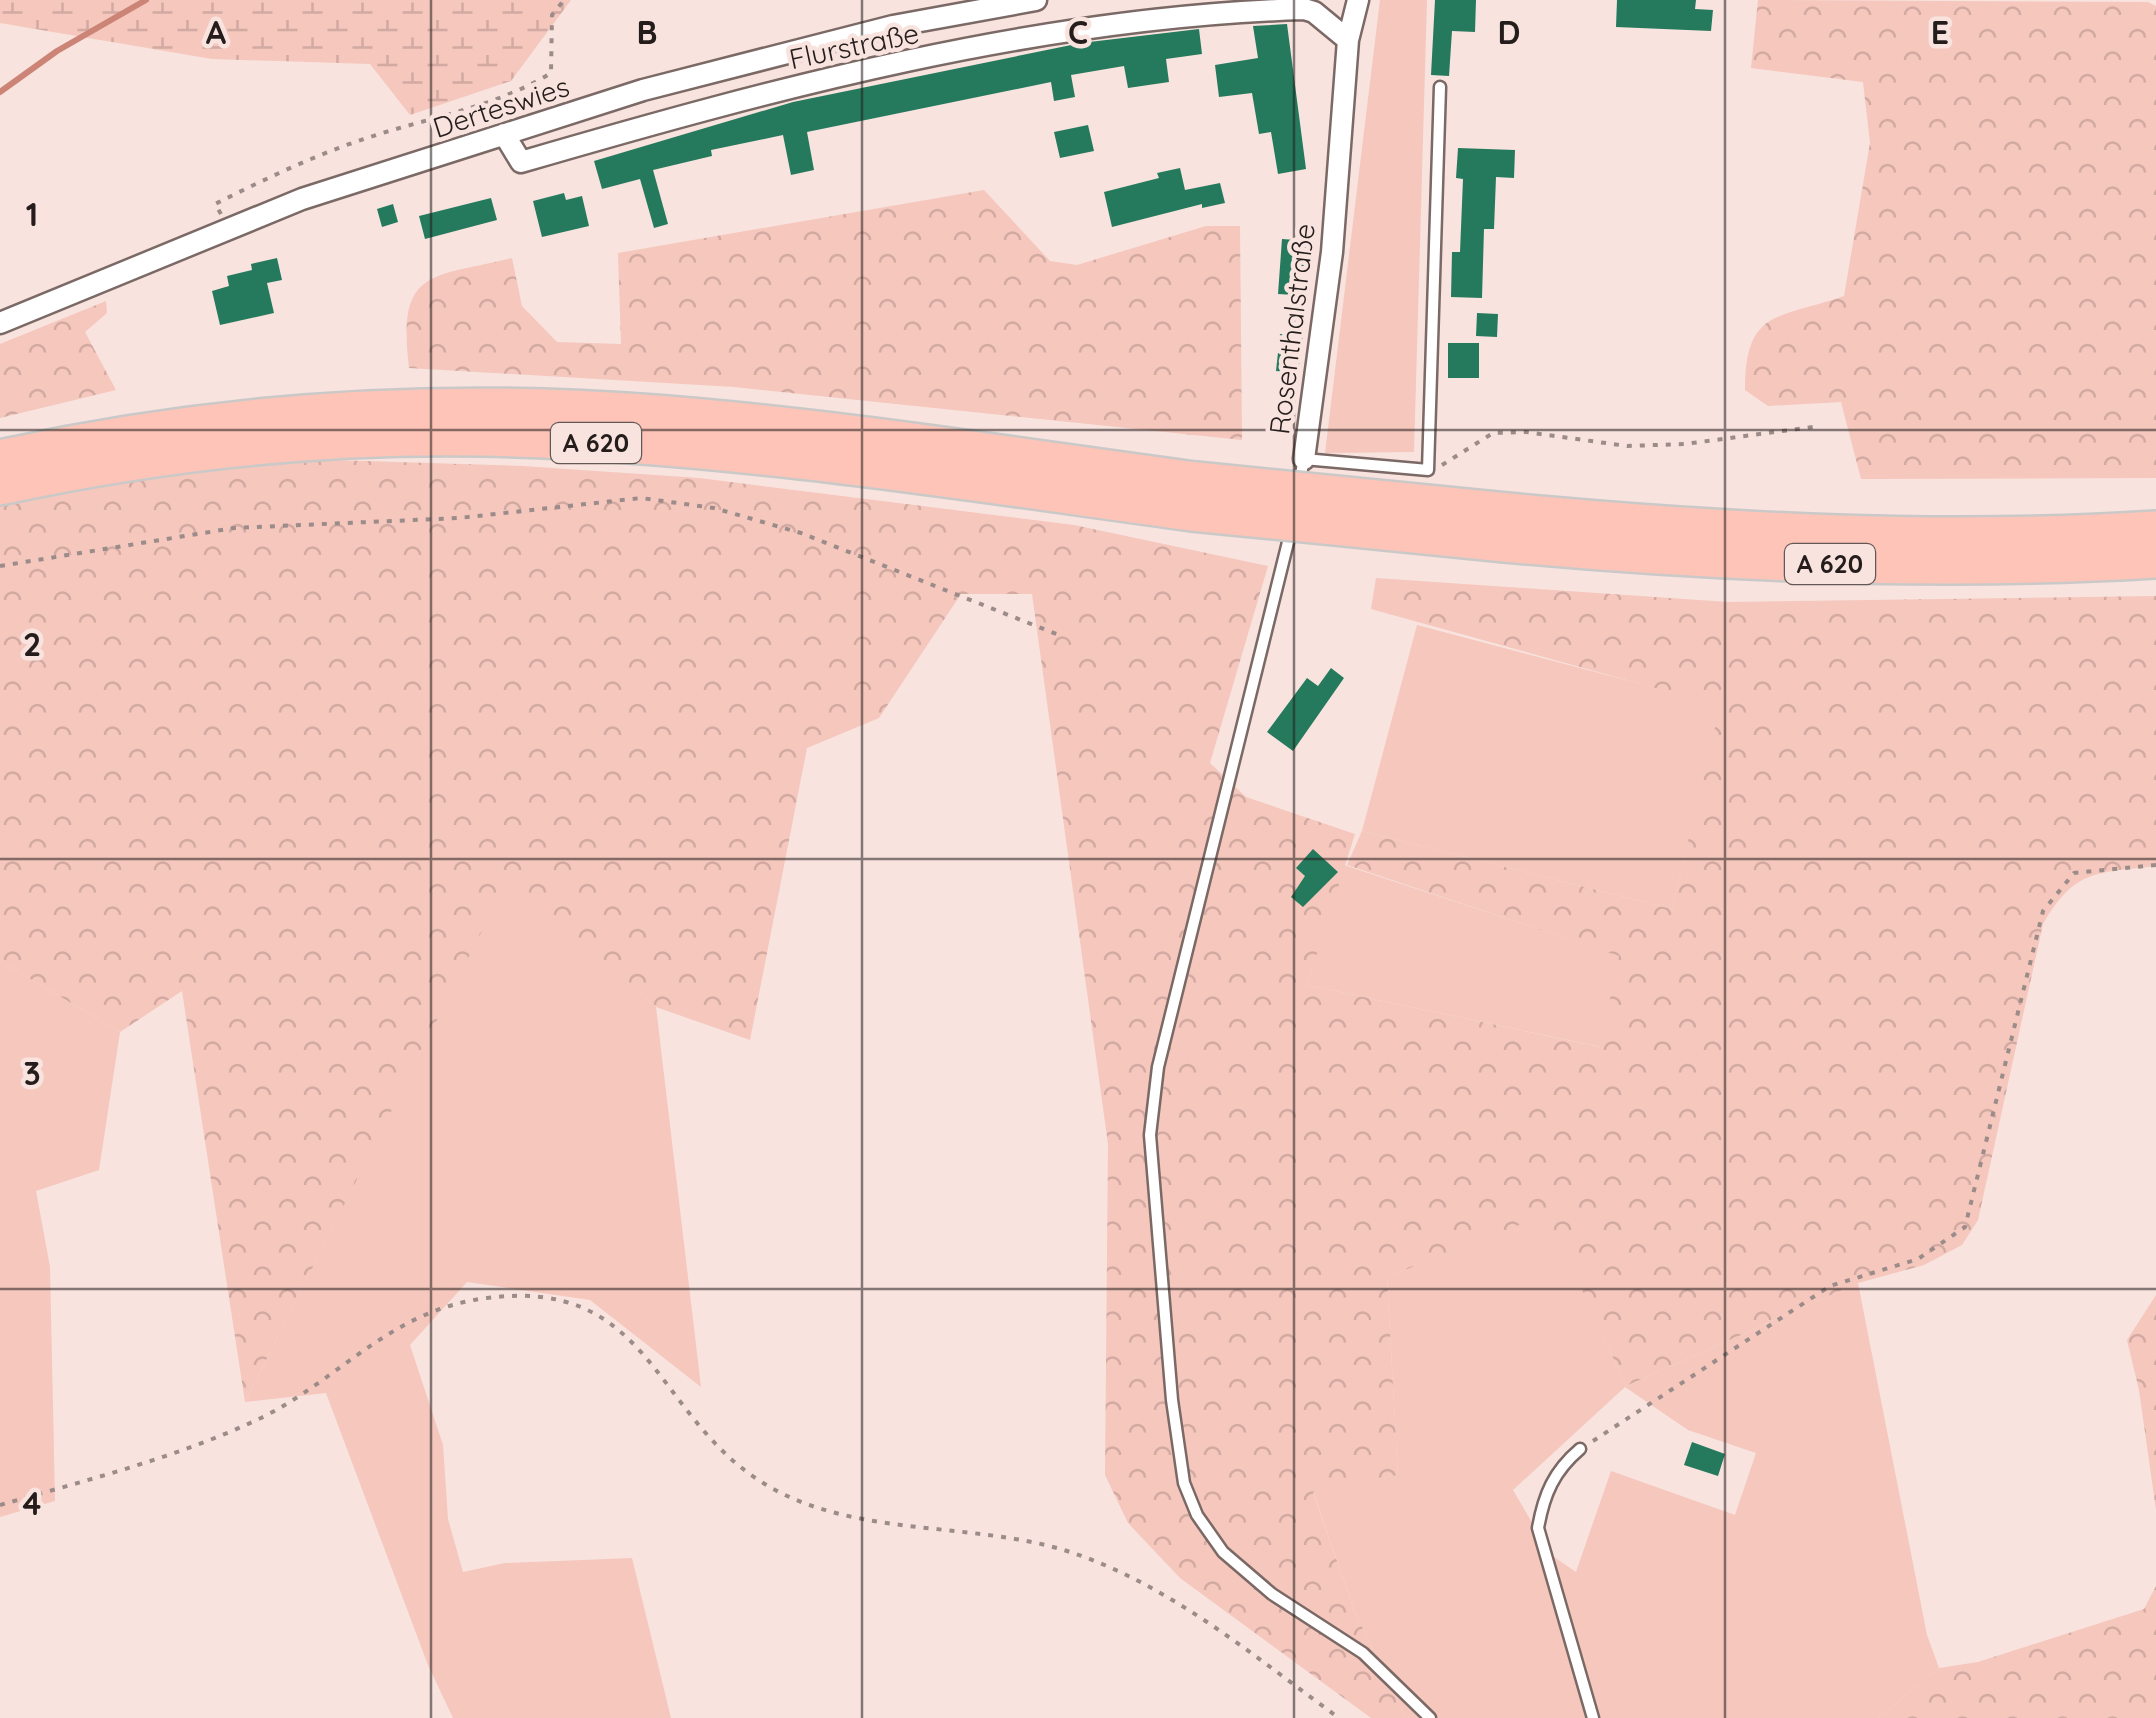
<svg xmlns="http://www.w3.org/2000/svg" width="2156" height="1718" font-family="Quicksand,sans-serif">
	<defs>
		<pattern id="forest-crowns" width="20" height="18" patternUnits="userSpaceOnUse" patternTransform="scale(2.5)"><rect width="20" height="18" fill="#f5c7bd"/><path d="M2 6a3 3 0 1 1 6 0M12 15a3 3 0 1 1 6 0" fill="none" stroke="#d2aaa2"/></pattern>
		<pattern id="wetland-marsh" width="20" height="14" patternUnits="userSpaceOnUse" patternTransform="scale(2.5)"><rect width="20" height="14" fill="#f5c7bd"/><path d="M1 5h8M5 5V1M11 12h8M15 12V8" fill="none" stroke="#d2aaa2"/></pattern>
	</defs>
	<rect width="100%" height="100%" fill="#f8e3df"/>
	<path fill="#f5c7bd" fill-rule="evenodd" d="M1380,0H1427L1414,452L1325,453Z
		M1417,625L1721,705L1672,909L1362,831Z
		M1344,865L1620,956L1601,1047L1307,985Z
		M507,880L656,1007L701,1387L590,1300L467,1282L410,1345L443,1445L448,1519L463,1572L505,1563L632,1558L671,1718H453L428,1665L326,1393L245,1402Z
		M0,961L120,1032L99,1170L36,1191L50,1267L55,1501L0,1517Z
		M1547,1213L1626,1386L1858,1283L1927,1635L1939,1668L1878,1718H1406L1354,1610L1313,1491L1398,1475L1387,1277ZM1625,1387L1688,1430L1756,1453L1735,1515L1611,1471L1576,1572L1551,1555L1513,1490Z"/>
	<path fill="url(#forest-crowns)" d="M1758,0L2148,2L2156,6V478L1861,479L1841,402L1768,406L1745,390C1745,308 1779,319 1844,296L1870,143L1863,82L1751,68Z
		M984,190L1050,261L1077,265L1206,226H1240L1242,440L734,387L409,368C397,268 430,278 512,258L522,306L557,342L621,344L618,253Z
		M106,301L107,313L85,332L116,390L0,418V344Z
		M332,460L523,466L699,478L1074,525L1268,566L1210,763L1246,797L1355,834L1307,985L1600,1047L1619,956L1347,865L1362,831L1672,909L1720,706L1371,609L1376,578L1728,602L2156,596V866C2096,873 2075,869 2043,924L1978,1220L1962,1245L1924,1265L1858,1283L1626,1386L1547,1214L1387,1277L1398,1475L1313,1492L1354,1610L1406,1718H1371L1180,1578L1128,1523L1105,1475L1108,1144L1032,594H961L879,718L807,748L750,1040L656,1007L507,881L245,1402L182,991L120,1032L0,961V506L150,473Z
		M2156,1295V1510L2139,1390L2127,1340Z
		M2156,1586V1718H1878L1939,1668L1978,1662L2144,1609Z"/>
	<path fill="url(#wetland-marsh)" d="M0,0H571L511,81L410,115L370,64L212,59L0,23Z"/>
	<g fill="none" stroke-linecap="round" stroke-linejoin="round">
		<path stroke="#cc8476" stroke-width="6" d="M0,92L57,51L146,0"/>
	</g>
	<path fill="#257a5d" d="M1435,0H1476L1475,32L1452,31L1449,76L1431,75Z
		M1617,0H1696L1695,9L1713,10L1711,31L1616,27Z
		M1287,24L1306,169L1278,174L1271,132L1259,134L1252,93L1219,97L1215,65L1258,58L1253,26Z
		M1199,29L1202,54L1166,59L1169,82L1128,88L1124,66L1071,75L1075,97L1054,101L1051,82L807,132L814,170L791,175L783,135L711,150L712,156L653,170L668,224L654,228L640,179L602,189L594,161L793,102L1081,43Z
		M1088,125L1094,151L1060,158L1054,132Z
		M1458,148L1515,150L1514,178L1496,177L1494,229H1484L1482,298L1451,297L1452,252H1460L1463,179L1456,178Z
		M1180,168L1185,190L1220,183L1225,203L1202,208V204L1112,227L1104,192L1159,178L1157,173Z
		M564,193L566,200L582,196L589,226L542,237L533,201Z
		M491,198L497,220L425,239L419,216Z
		M393,204L398,222L382,227L377,209Z
		M1282,239L1309,241L1305,287H1294V295L1278,294Z
		M277,258L282,280L267,283L274,313L220,325L212,291L229,286L227,276L252,270L251,264Z
		M1477,313L1498,314L1497,337L1476,336Z
		M1280,334L1303,337L1298,373L1276,371Z
		M1448,343H1479V378H1448Z
		M1331,668L1344,678L1293,751L1267,732L1307,678L1318,686Z
		M1313,849L1338,872L1303,907L1291,897L1305,876L1296,868Z
		M1692,1442L1725,1454L1718,1476L1684,1465Z"/>
	<g fill="none" stroke-linecap="round" stroke-linejoin="round">
		<g stroke="#7b6966" stroke-width="15">
			<path id="service" d="M1299,484L1304,459L1428,470L1440,87
				M1291,530L1158,1067L1150,1135L1172,1400L1184,1483L1197,1515L1223,1552L1272,1594L1363,1653L1430,1718
				M1580,1449C1554,1471 1544,1494 1538,1528L1593,1718"/>
		</g>
		<g stroke="#7b6966" stroke-width="25">
			<path id="minor" d="M504,134L521,162C775,88 1037,17 1304,9L1314,12L1348,40
				M0,323L302,199L643,90L893,26L1036,0
				M1304,459L1332,252L1348,40L1358,0"/>
		</g>
		<g stroke="#cac9c8" stroke-width="40">
			<path id="motorway" d="M0,458C215,411 436,396 655,413C836,427 1016,456 1196,480
				M0,487C157,453 321,435 482,438C720,443 956,481 1192,513
				M1507,511C1722,531 1940,543 2156,529
				M1505,544C1721,564 1939,573 2156,560"/>
		</g>
		<path stroke="#9b8c89" stroke-width="4" stroke-dasharray="5 8" stroke-linecap="butt" d="M221,214L215,204C265,179 317,154 370,137C431,117 496,107 551,73L552,15L564,0
			M1442,465L1493,433L1526,432L1627,446L1685,444L1820,426
			M0,566L234,528L459,518L641,498L714,508L801,533L1059,635
			M1593,1441L1830,1286L1918,1259L1965,1227L2043,911L2074,873L2156,865
			M0,1505C87,1480 179,1457 261,1418C342,1378 390,1310 487,1298C648,1277 653,1410 757,1479C846,1539 968,1520 1067,1551C1168,1583 1255,1657 1339,1718"/>
		<use href="#service" stroke="#fff" stroke-width="10"/>
		<use href="#minor" stroke="#fff" stroke-width="20"/>
		<use href="#motorway" stroke="#fec4b8" stroke-width="35"/>
		<g stroke="#cac9c8" stroke-width="40" stroke-linecap="butt">
			<path id="motorway-bridge" d="M1196,480L1507,511
				M1192,513L1505,544"/>
		</g>
		<use href="#motorway-bridge" stroke="#fec4b8" stroke-width="35"/>
	</g>
	<path fill="none" stroke="#241d1b" stroke-width="2.5" stroke-opacity="0.55" d="M431,0V1718M862,0V1718M1294,0V1718M1725,0V1718M0,430H2156M0,859H2156M0,1289H2156"/>
	<g text-anchor="middle" stroke-width="9" stroke-linejoin="round" paint-order="stroke">
		<g fill="#f8e3df" stroke="#645856" stroke-width="2.5">
			<rect x="551" y="423" width="90" height="40" rx="8"/>
			<rect x="1785" y="544" width="90" height="40" rx="8"/>
		</g>
		<g font-size="25" font-weight="bold" fill="#241d1b">
			<text x="596" y="452">A 620</text>
			<text x="1830" y="573">A 620</text>
		</g>
		<g font-size="28" fill="#241d1b" stroke="#f8e3df">
			<text transform="translate(854 46) rotate(-12)" y="10">Flurstraße</text>
			<text transform="translate(501 107) rotate(-18)" y="10">Derteswies</text>
			<text transform="translate(1292 329) rotate(-83)" y="10">Rosenthalstraße</text>
		</g>
	</g>
	<g font-size="32" text-anchor="middle" font-weight="bold" fill="#241d1b" stroke="#f8e3df" stroke-width="9" stroke-linejoin="round" paint-order="stroke">
		<text x="216" y="44">A</text>
		<text x="647" y="44">B</text>
		<text x="1078" y="44">C</text>
		<text x="1509" y="44">D</text>
		<text x="1940" y="44">E</text>
		<text x="32" y="226">1</text>
		<text x="32" y="656">2</text>
		<text x="32" y="1085">3</text>
		<text x="32" y="1515">4</text>
	</g>
</svg>
